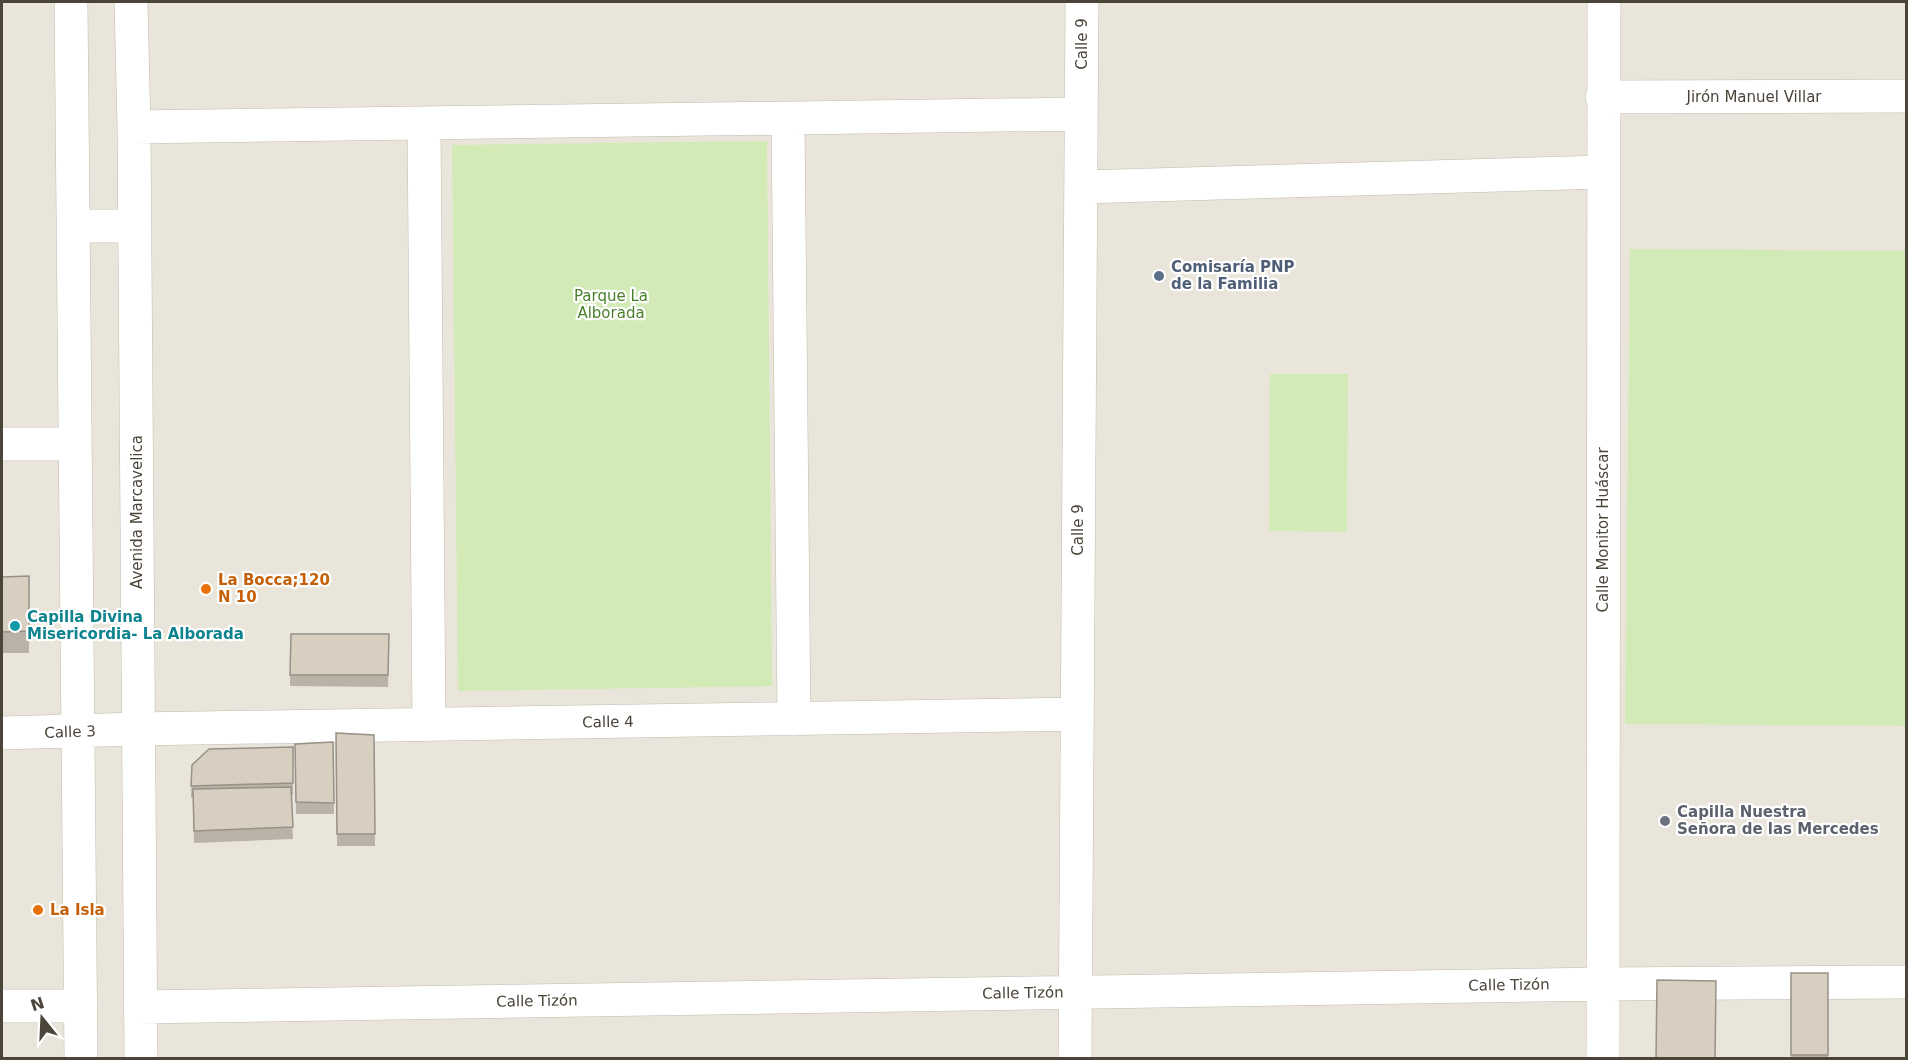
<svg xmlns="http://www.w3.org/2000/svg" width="1908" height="1060" font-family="'DejaVu Sans',sans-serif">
	<rect width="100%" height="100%" fill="#f6f3ec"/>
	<path fill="#eae5da" d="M2,2H1906V1058H2Z"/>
	<path fill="#d2eab5" d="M767,141L772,686L458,691L452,145Z
		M1630,249L1906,251V726L1625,724Z
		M1270,374H1348L1347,532L1269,531Z"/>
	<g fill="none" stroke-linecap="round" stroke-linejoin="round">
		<g stroke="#c2bbae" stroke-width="34">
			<path id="minor" d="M71,2L81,1058
				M131,2L134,127L141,1058
				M1602,97L1906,96
				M788,119L794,719
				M424,124L429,725
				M134,127L1081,114
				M1081,187L1603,172
				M73,226H134
				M2,444H75
				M2,733L138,729L1077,714
				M2,1006H81
				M140,1007L1603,984L1906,982
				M1075,1058L1082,2
				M1603,1058L1604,2"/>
		</g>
		<use href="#minor" stroke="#fff" stroke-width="33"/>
	</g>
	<path fill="#bab2a6" d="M29,576V653H2V577Z
		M291,634L389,645L388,687L290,686Z
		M336,733L374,735L375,846H337Z
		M333,742L334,814H296L295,744Z
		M293,747V795H291L293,839L194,843L193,798H191L192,765Z
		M1791,973H1828V1059H1791Z"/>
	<path fill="#d8cfc1" stroke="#979187" stroke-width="1.5" d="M29,576V631L2,632V577Z
		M291,634H389L388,675H290Z
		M336,733L374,735L375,834H337Z
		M333,742L334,803L296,802L295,744Z
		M293,747V783L191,786L192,765L209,749Z
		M291,787L293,827L194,831L193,789Z
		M1791,973H1828V1055H1791Z
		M1657,980L1716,981L1715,1059H1656Z"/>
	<circle fill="#5c6f8a" stroke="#fff" stroke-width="2" cx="1159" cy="276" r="6"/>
	<g fill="#e8710a" stroke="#fff" stroke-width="2">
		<circle cx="206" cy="589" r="6"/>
		<circle cx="38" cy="910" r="6"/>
	</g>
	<circle fill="#0f9aa8" stroke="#fff" stroke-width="2" cx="15" cy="626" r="6"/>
	<circle fill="#6b7280" stroke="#fff" stroke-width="2" cx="1665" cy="821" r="6"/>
	<g text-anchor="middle" stroke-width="4.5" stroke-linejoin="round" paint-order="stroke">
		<g font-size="15" fill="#4b4439" stroke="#fff">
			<text transform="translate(1082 44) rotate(-90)" y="5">Calle 9</text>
			<text x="1754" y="102">Jirón Manuel Villar</text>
			<text transform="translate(137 512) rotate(-90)" y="5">Avenida Marcavelica</text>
			<text transform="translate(1078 530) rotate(-90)" y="5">Calle 9</text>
			<text transform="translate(1603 530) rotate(-90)" y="5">Calle Monitor Huáscar</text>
			<text transform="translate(608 722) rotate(-1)" y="5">Calle 4</text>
			<text transform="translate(70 732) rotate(-2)" y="5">Calle 3</text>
			<text transform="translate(1509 985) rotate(-1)" y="5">Calle Tizón</text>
			<text transform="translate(1023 993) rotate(-1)" y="5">Calle Tizón</text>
			<text transform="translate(537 1001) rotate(-1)" y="5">Calle Tizón</text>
		</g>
		<g font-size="15" font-weight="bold" fill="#4e5e75" stroke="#fff" text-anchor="start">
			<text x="1171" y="272">Comisaría PNP<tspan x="1171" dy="17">de la Familia</tspan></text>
		</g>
		<g font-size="15" fill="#4a7f2a" stroke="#fff">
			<text x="611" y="301">Parque La<tspan x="611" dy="17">Alborada</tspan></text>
		</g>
		<g font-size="15" font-weight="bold" fill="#c56008" stroke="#fff" text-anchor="start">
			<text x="218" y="585">La Bocca;120<tspan x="218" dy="17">N 10</tspan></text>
			<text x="50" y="915">La Isla</text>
		</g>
		<g font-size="15" font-weight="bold" fill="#0d838f" stroke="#fff" text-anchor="start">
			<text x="27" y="622">Capilla Divina<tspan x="27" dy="17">Misericordia- La Alborada</tspan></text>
		</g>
		<g font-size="15" font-weight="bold" fill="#5b616d" stroke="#fff" text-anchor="start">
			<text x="1677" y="817">Capilla Nuestra<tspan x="1677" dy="17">Señora de las Mercedes</tspan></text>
		</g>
	</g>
	<rect width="1908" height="1060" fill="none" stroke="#4b4439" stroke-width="6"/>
	<g transform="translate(42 1018) rotate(342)" stroke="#ffffff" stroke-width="4.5" paint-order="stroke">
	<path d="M0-4.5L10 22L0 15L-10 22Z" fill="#4b4439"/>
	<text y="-9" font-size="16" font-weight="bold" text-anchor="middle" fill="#4b4439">N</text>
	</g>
</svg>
